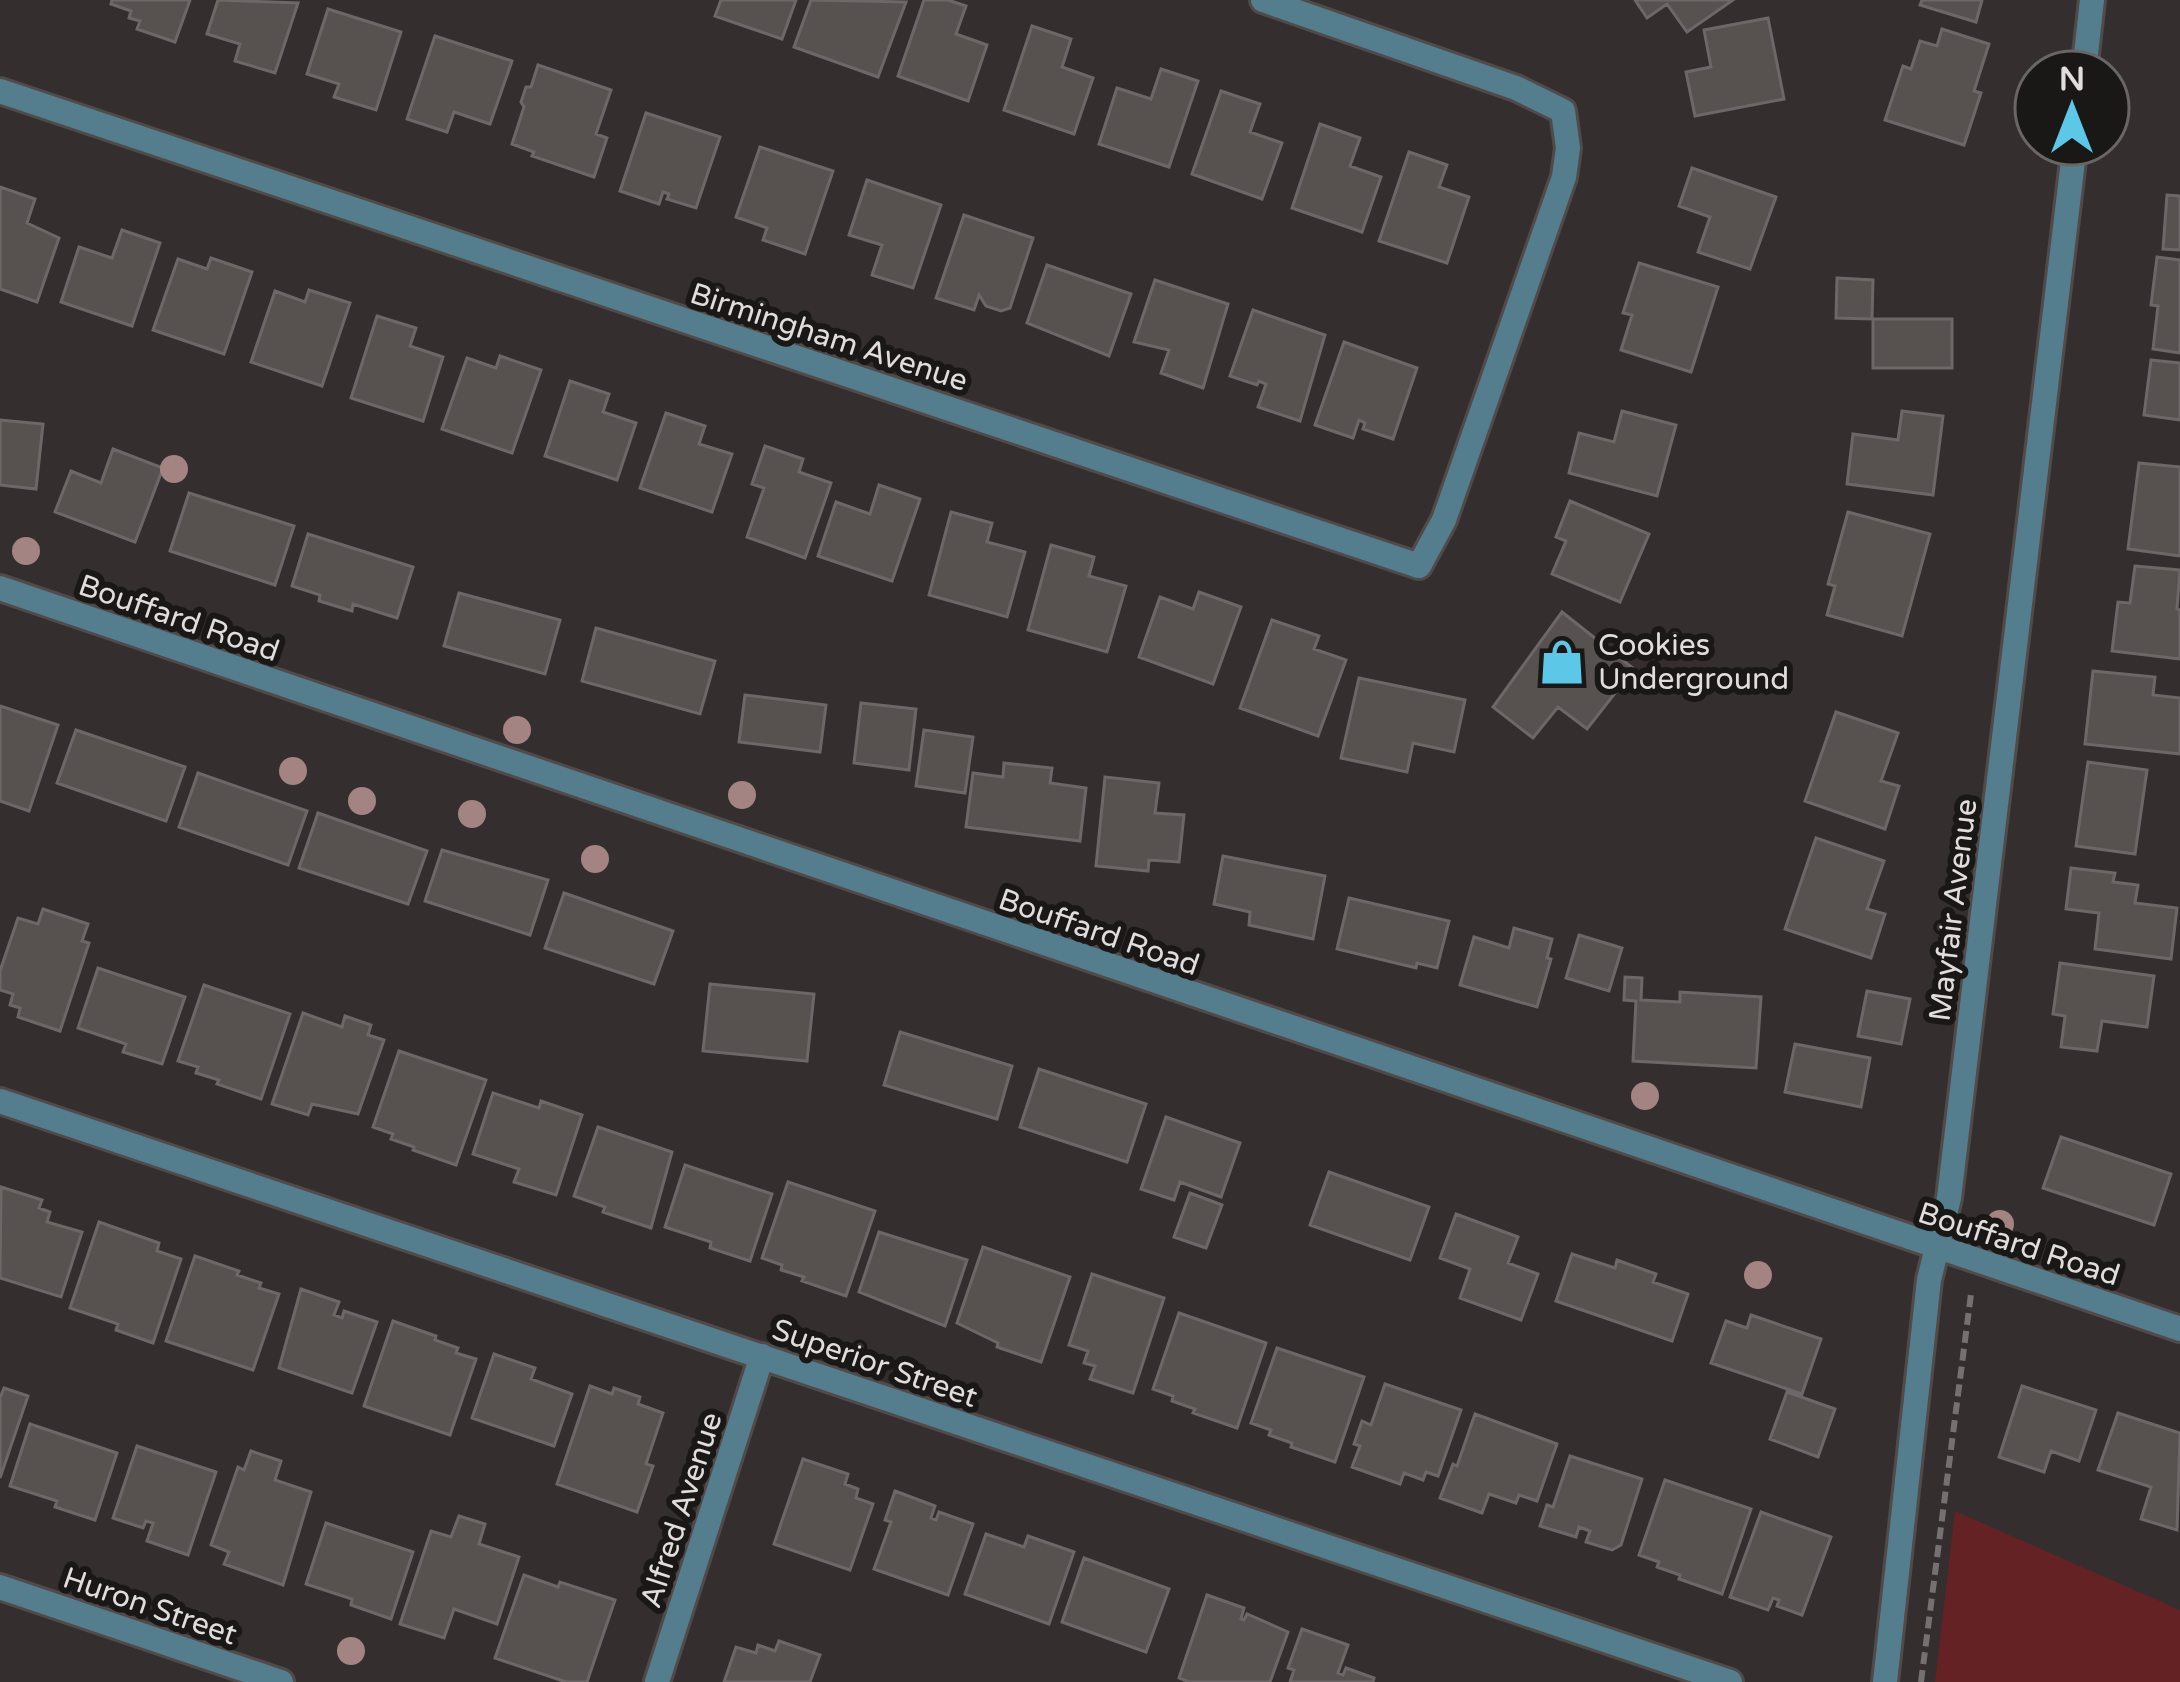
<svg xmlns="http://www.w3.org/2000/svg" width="2180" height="1682" font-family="'Varela Round',sans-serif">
	<rect width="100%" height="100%" fill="#342e2e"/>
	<path fill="#642225" d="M1955,1511L2180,1610V1682H1935Z"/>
	<path fill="#575150" stroke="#6e6767" stroke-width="3" d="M112,0H190L175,42L137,29L140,21L129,18L131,11L111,4Z
		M218,0L298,3L275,73L235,61L240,44L207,34Z
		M721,0H796L782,39L715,16Z
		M811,0L906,2L878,77L794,47Z
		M924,0H948L966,6L956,34L987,45L968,101L898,76Z
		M1635,0H1733L1687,32L1667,4L1647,18Z
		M1922,0H1982L1976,22L1920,5Z
		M328,9L401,32L376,110L334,97L339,84L307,74Z
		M1768,18L1784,99L1695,116L1686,72L1711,67L1704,30Z
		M1032,26L1071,39L1062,67L1093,78L1074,134L1004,110Z
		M1942,29L1989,44L1974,91L1981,93L1964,145L1885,120L1903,66L1911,69L1920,41L1937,46Z
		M435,36L512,61L490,124L454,112L447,132L407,119Z
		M538,65L611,90L596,134L607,138L594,177L532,156L534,152L512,144L524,107L521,102L526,87H531Z
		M1161,69L1198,81L1169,167L1099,144L1117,88L1151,99Z
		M1221,91L1260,104L1250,132L1282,143L1262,199L1192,174Z
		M646,113L720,137L696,208L667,199L669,194L663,192L659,204L620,191Z
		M1320,124L1360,138L1350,166L1381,177L1362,232L1292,208Z
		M760,147L833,171L805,254L763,240L767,228L736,217Z
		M1409,152L1447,165L1439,187L1469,197L1447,263L1379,241Z
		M1692,168L1776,197L1750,269L1698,252L1710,217L1679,206Z
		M867,180L941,205L913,288L872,275L882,245L849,235Z
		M0,187L35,199L27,223L59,238L37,302L0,289Z
		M2167,195L2180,196V250L2163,249Z
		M964,215L1033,238L1010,308L1001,311L986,306L979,295L974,310L936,298Z
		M122,230L160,243L132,326L61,302L79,247L112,258Z
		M2157,257L2180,260V353L2153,349L2158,306L2151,305Z
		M211,258L252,272L224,354L153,330L178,259L207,269Z
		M1639,263L1718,287L1691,372L1621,350L1632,315L1623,313Z
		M1047,265L1131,294L1109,356L1027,323Z
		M1837,278L1873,280L1872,319L1836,318Z
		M1155,280L1228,304L1203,388L1161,373L1169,350L1134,342Z
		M309,290L350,303L322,386L251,362L275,291L305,302Z
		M1253,310L1325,335L1300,421L1258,407L1266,384L1259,381L1257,385L1230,376Z
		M377,316L416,328L410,346L443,357L423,421L351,398Z
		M1873,319H1952V368H1873Z
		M1344,342L1417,368L1393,439L1363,429L1365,423L1359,420L1353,438L1315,425Z
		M500,356L541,370L512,453L442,429L467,358L496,368Z
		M2151,360L2180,363V420L2144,415Z
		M570,381L609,394L603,412L636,423L617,480L545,456Z
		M1622,411L1676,425L1657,496L1569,473L1579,433L1614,442Z
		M1902,411L1943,416L1933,495L1847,484L1853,434L1898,440Z
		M666,413L705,426L699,444L732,454L712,512L640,488Z
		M0,420L43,424L36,489L0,485Z
		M765,446L803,459L799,472L831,483L805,558L747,537L764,488L752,484Z
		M113,449L163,468L135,542L55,512L71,471L101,483Z
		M2139,463L2180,467V556L2128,549Z
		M879,485L920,499L892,581L818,556L836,502L870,514Z
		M189,493L294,526L275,585L170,551Z
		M1570,501L1649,534L1620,602L1552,574L1566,541L1556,537Z
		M951,512L992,523L987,542L1025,552L1007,617L929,595Z
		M1848,512L1930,534L1902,636L1827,615L1835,586L1828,584Z
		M308,534L413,567L397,618L353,604L352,611L319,601L320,595L292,586Z
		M1051,545L1094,557L1089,576L1126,586L1107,652L1028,630Z
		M2135,566L2180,570L2177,609L2180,610V659L2112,651L2118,602L2130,603Z
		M1199,592L1241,607L1213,684L1139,657L1160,597L1193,609Z
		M459,593L560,620L545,674L444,646Z
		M1562,612L1634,669L1587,729L1558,707L1533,738L1493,707Z
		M1272,620L1319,636L1314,649L1346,660L1318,736L1240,708Z
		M596,628L715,661L700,714L582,681Z
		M2093,671L2155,677L2153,695L2180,698V754L2085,744Z
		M1359,678L1465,700L1454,752L1413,743L1407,772L1341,758Z
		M745,695L826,705L820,752L739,742Z
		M861,703L916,709L909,770L854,763Z
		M0,706L58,725L29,811L0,801Z
		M1836,712L1898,733L1881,781L1899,786L1885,829L1805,801Z
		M76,730L185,767L166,821L57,783Z
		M924,730L973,737L965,793L916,786Z
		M2088,762L2147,770L2135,854L2076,846Z
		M1004,763L1052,768L1050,783L1086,788L1080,841L966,827L973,773L1003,777Z
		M198,773L307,811L288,865L179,827Z
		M1105,777L1159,783L1155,813L1184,815L1179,862L1149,860L1148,871L1096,866Z
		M318,813L427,851L408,904L299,868Z
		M1816,838L1884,861L1867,909L1885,914L1871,958L1785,929Z
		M442,850L548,880L530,935L425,901Z
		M1223,856L1325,876L1313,939L1249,925L1250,912L1214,904Z
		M2071,868L2115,873L2113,882L2138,885L2135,903L2177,908L2171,959L2095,949L2099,913L2066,909Z
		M564,893L673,931L654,984L545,948Z
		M1349,898L1449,921L1437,968L1417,963L1416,968L1337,949Z
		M43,909L88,924L82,941L89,943L60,1031L18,1017L20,1008L10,1005L13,994L0,990V971L18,918L38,924Z
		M1514,928L1552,939L1547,958L1551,959L1537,1007L1460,985L1474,937L1509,948Z
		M1579,935L1622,948L1609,991L1566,978Z
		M2060,963L2154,976L2147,1027L2102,1021L2097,1051L2061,1047L2065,1016L2053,1014Z
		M98,968L185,997L162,1064L123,1052L126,1044L78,1028Z
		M1625,977L1642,978L1641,1000L1680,1002V992L1761,997L1756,1068L1633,1061L1636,1001L1624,1000Z
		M710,984L814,994L807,1061L703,1051Z
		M204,985L290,1014L261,1099L217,1084L219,1080L196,1073L198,1067L178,1061Z
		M1867,991L1910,999L1901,1044L1858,1036Z
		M303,1013L342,1027L345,1016L371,1025L368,1035L384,1040L358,1114L312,1104L308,1115L272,1104Z
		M900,1032L1012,1066L997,1119L884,1085Z
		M1795,1044L1870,1058L1861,1107L1785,1092Z
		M399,1051L486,1080L456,1165L413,1150L414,1147L391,1139L393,1134L373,1127Z
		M1039,1069L1146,1104L1127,1162L1020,1127Z
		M493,1093L539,1108L541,1101L582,1115L556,1195L514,1182L519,1169L473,1154Z
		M1166,1117L1240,1143L1221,1197L1180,1182L1174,1200L1141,1189Z
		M598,1127L672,1152L651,1228L603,1212L605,1207L574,1196Z
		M2061,1137L2171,1174L2154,1225L2043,1188Z
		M685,1165L772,1194L750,1261L710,1248L711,1242L665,1227Z
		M1329,1172L1429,1207L1410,1260L1310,1225Z
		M788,1182L875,1211L846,1296L802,1281L804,1277L781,1270L782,1265L762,1258Z
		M1,1187L42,1200L39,1208L50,1212L47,1222L82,1232L61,1297L0,1278Z
		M1190,1193L1222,1205L1206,1248L1174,1237Z
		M1456,1214L1518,1237L1508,1263L1538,1274L1521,1320L1460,1298L1470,1269L1440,1258Z
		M99,1222L159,1243L157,1251L181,1259L153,1343L116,1330L118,1324L70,1308Z
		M879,1232L967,1260L945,1326L859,1292Z
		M983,1247L1070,1277L1041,1362L997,1347L998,1343L957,1323Z
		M1572,1254L1615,1268L1617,1260L1656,1274L1653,1282L1688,1294L1672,1341L1556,1301Z
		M195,1256L239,1271L237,1275L261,1283L259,1288L279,1294L253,1370L166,1341Z
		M1092,1274L1164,1298L1133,1393L1090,1379L1095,1366L1084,1363L1088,1351L1069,1345Z
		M301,1289L339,1302L334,1315L342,1318L344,1311L377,1322L352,1393L279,1368Z
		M1179,1313L1266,1343L1237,1428L1193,1413L1195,1409L1172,1401L1173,1396L1153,1389Z
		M1751,1315L1821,1339L1802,1394L1711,1363L1726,1321L1747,1328Z
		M393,1321L436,1336L435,1340L458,1348L456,1353L476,1359L450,1435L364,1406Z
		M1277,1348L1364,1377L1335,1462L1291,1447L1292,1443L1269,1435L1271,1430L1251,1423Z
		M494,1354L535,1368L531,1379L572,1394L554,1446L472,1418Z
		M1385,1384L1461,1410L1438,1476L1426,1472L1423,1480L1404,1473L1400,1484L1352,1467L1360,1446L1354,1444L1362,1421L1371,1425Z
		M590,1386L612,1394L614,1388L640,1397L638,1404L663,1413L646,1464L653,1466L637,1512L557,1484Z
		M2022,1386L2096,1410L2079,1461L2051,1451L2044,1472L1999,1457Z
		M4,1388L28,1396L0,1478V1398Z
		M1787,1392L1835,1409L1818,1457L1770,1439Z
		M2118,1413L2180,1433L2177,1530L2141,1519L2151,1487L2098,1470Z
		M1475,1414L1557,1444L1537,1501L1519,1495L1516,1503L1489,1494L1482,1513L1440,1498L1453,1464L1457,1466Z
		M30,1424L117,1453L95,1520L55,1507L57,1501L10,1486Z
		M137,1446L216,1472L188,1555L147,1541L153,1523L146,1521L143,1528L113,1518Z
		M251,1451L281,1461L275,1480L311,1492L283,1585L224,1564L229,1552L211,1545L238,1467L244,1470Z
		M1570,1456L1642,1479L1621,1545L1612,1550L1586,1542L1590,1531L1579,1527L1576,1537L1540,1526L1547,1505L1553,1507Z
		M803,1459L848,1474L845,1484L858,1489L856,1498L873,1504L850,1570L774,1544Z
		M1665,1480L1751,1509L1722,1594L1679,1579L1680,1575L1657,1567L1659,1562L1639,1555Z
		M895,1491L935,1506L931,1518L936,1520L939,1512L973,1524L948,1595L874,1569L891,1522L885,1520Z
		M1761,1512L1831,1537L1802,1615L1777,1606L1779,1600L1773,1598L1768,1610L1730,1597Z
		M459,1516L485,1524L479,1544L519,1557L497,1624L454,1609L444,1638L400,1624L431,1531L451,1537Z
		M326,1523L413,1552L391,1619L351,1605L352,1599L306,1584Z
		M986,1534L1024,1547L1028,1536L1074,1552L1049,1624L965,1594Z
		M1084,1558L1169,1589L1146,1652L1062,1622Z
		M524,1575L558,1587L560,1582L615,1600L587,1682H566L495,1658Z
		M1207,1595L1244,1608L1241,1619L1244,1620L1247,1614L1288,1632L1270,1682H1189L1179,1678Z
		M1302,1629L1348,1645L1338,1673L1343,1675L1346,1668L1374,1678L1373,1682H1290L1294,1670L1288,1668Z
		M779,1641L820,1655L810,1682H724L736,1647L756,1653L758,1645L775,1651Z"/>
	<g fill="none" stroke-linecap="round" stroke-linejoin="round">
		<g stroke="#504a4a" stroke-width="30">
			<path id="minor" d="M2084,72L2092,0
				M0,91L1419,566L1444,520L1564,177L1568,148L1563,111L1516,88L1263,0
				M0,588L2180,1329
				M0,1101L1730,1682
				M0,1587L281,1682
				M657,1682L762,1356
				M1885,1682L1929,1280L1949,1198L2075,144"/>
		</g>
		<path stroke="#767171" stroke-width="6" stroke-dasharray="12 6" stroke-linecap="butt" d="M1921,1682L1971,1294L1968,1293"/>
		<use href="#minor" stroke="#547e8d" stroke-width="24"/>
	</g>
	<g fill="#a38483">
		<circle cx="174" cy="469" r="14"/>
		<circle cx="26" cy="551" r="14"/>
		<circle cx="517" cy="730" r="14"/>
		<circle cx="293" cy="771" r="14"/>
		<circle cx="742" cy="795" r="14"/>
		<circle cx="362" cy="801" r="14"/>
		<circle cx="472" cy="814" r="14"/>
		<circle cx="595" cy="859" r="14"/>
		<circle cx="1645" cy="1096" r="14"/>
		<circle cx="2000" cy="1224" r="14"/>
		<circle cx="1758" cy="1275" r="14"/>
		<circle cx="351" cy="1651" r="14"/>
	</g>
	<defs>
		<g id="shop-bare" transform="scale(3.6)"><path d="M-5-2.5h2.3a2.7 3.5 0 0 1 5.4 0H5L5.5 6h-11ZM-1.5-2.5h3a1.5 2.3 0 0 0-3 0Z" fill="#5dc7e8" stroke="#1a1717" stroke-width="2.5" paint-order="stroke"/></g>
	</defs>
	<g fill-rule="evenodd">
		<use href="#shop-bare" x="1562" y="662"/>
	</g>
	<g text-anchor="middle" stroke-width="12" stroke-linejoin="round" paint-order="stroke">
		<g font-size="30" fill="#e1dddd" stroke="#1a1717">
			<text transform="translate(829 337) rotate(18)" y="10">Birmingham Avenue</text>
			<text transform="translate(179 618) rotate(19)" y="10">Bouffard Road</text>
			<text transform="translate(1953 910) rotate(-83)" y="10">Mayfair Avenue</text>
			<text transform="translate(1099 932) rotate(19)" y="10">Bouffard Road</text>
			<text transform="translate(2019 1244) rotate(18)" y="10">Bouffard Road</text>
			<text transform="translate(875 1363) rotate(19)" y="10">Superior Street</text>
			<text transform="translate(681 1510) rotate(-72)" y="10">Alfred Avenue</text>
			<text transform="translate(150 1606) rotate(19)" y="10">Huron Street</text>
		</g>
		<g font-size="30" fill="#e1dddd" stroke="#1a1717" text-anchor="start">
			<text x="1598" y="655">Cookies<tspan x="1598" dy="34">Underground</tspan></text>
		</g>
	</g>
	<g transform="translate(2072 108)"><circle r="57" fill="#1a1717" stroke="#6a6666" stroke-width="3"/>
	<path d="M0-9L21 45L0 30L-21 45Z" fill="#5dc7e8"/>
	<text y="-18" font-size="33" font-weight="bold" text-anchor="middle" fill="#e1dddd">N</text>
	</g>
</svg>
